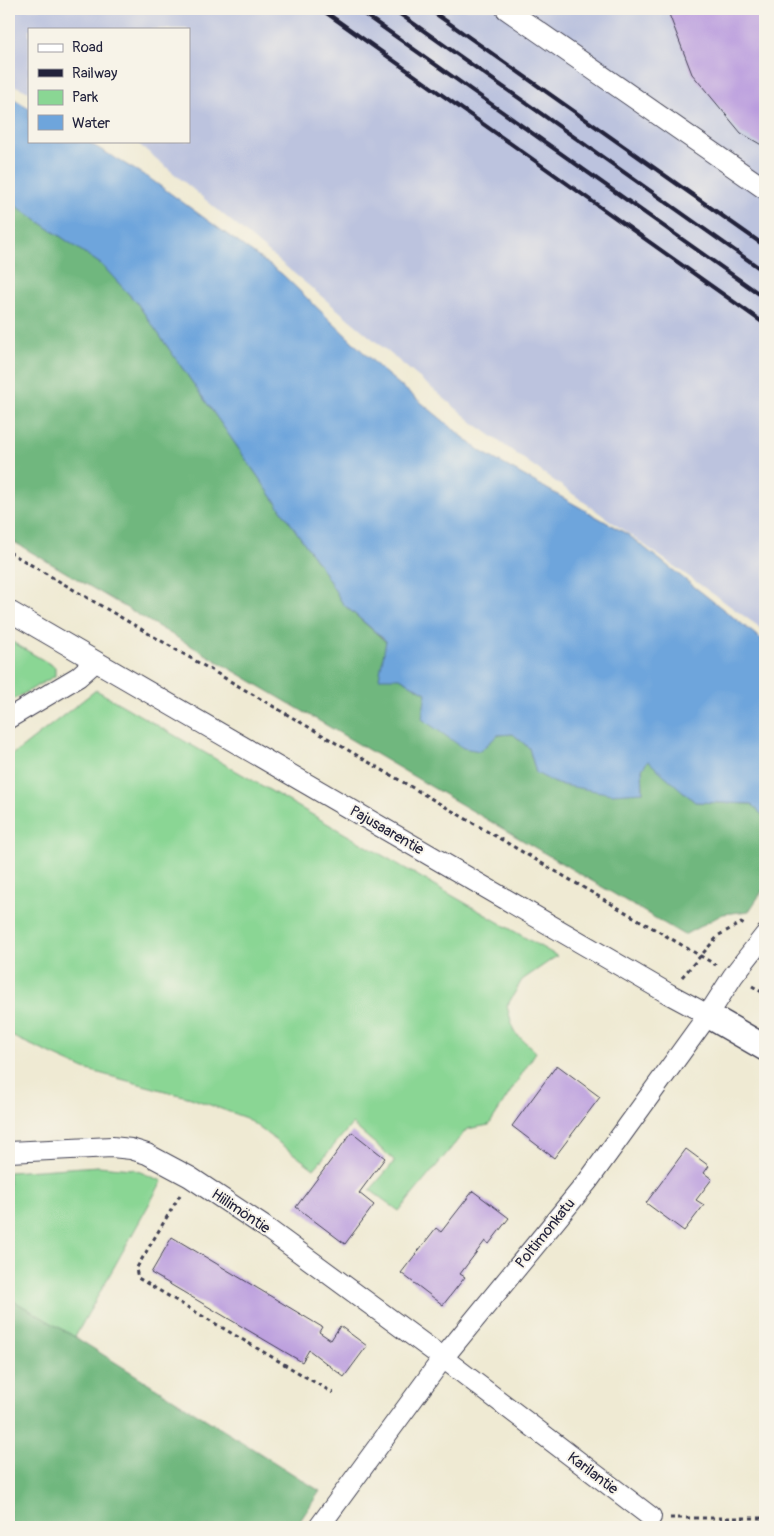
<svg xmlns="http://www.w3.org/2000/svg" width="774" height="1536" font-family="Pangolin,sans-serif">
	<rect width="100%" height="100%" fill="#f7f3e8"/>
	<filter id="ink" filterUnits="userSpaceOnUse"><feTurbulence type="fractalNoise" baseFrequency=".02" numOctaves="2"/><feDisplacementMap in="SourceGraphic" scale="10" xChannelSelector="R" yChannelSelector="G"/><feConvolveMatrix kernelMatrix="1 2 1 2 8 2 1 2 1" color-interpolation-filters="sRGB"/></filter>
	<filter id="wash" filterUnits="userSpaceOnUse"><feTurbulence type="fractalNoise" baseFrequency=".0096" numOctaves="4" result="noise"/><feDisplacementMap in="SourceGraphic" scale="20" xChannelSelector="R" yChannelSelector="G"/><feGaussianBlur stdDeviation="1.12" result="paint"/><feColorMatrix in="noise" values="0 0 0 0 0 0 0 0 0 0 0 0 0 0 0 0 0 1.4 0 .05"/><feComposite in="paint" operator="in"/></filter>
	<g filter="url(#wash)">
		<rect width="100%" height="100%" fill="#efead3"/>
		<path fill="#bcc3de" d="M9,9H765V631L476,425L135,141H189V29H29V92L9,83Z"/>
		<path fill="#8ad694" stroke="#567c68" d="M9,640L55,667V676L9,702Z
			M96,690L557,956L522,980L507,1006L514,1032L536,1052L489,1125L467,1129L399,1211L370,1190L395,1161L352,1124L314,1169L246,1118L191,1098L84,1069L9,1035V756L19,750Z
			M98,1166L133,1169L162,1181L75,1337L9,1298V1172Z"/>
		<path fill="#6fb77e" stroke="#486c5c" d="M9,201L102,265L137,303L321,567L343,604L386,642L400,678L498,735L513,734L529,748L536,773L643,792L642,769L648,760L695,802L752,804L765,818V887L749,911L723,914L684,935L9,539Z
			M9,1298L75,1337L320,1491L296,1527H9Z"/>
		<path fill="#6ea5dc" stroke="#48648c" d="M9,96L29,108V141H86L149,178L282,274L383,371L480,451L627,534L765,642V818L752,804L695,802L648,761L642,769L643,792L612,794L557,784L536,773L529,748L513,734L498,735L480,751L463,748L422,719L426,693L400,678H379L386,641L343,604L321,567L137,303L102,265L9,201Z"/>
		<g id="blocks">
			<path fill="#ba9cde" d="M667,9H765V147L741,133L692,74Z
				M557,1065L600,1097L554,1158L512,1126Z
				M352,1132L385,1158L359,1193L374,1205L345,1244L296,1207Z
				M686,1149L709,1166L704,1173L712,1179L696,1200L704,1205L684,1231L646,1203Z
				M473,1191L509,1218L489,1244L485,1241L460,1274L465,1277L443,1305L401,1273L436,1228L441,1232Z
				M172,1237L322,1327L319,1332L331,1340L340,1326L367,1346L344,1377L309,1350L302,1362L151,1273Z"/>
		</g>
	</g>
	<g filter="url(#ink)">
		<use href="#blocks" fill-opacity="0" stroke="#414052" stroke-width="1"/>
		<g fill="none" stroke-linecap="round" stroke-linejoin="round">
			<g stroke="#414052" stroke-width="22">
				<path id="minor" d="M506,9L765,189
					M9,611L669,994L708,1015
					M9,718L78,677L95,662
					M9,1152L112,1147L131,1149L147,1154L190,1177L265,1227L443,1358L651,1517
					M319,1527L443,1358L588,1181L708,1015L733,976L765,935"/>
			</g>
			<g stroke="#414052" stroke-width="28">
				<path id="tertiary" d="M708,1015L765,1048"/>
			</g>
			<path stroke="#414052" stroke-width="3" stroke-dasharray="4 4" stroke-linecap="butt" d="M9,552L716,965
				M682,977L719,935L741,923L746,926
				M752,986L765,994
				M180,1195L136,1269L138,1278L333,1393
				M670,1518H762L765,1514"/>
			<use href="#minor" stroke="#fff" stroke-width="20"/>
			<use href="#tertiary" stroke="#fff" stroke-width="25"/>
			<path stroke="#22223b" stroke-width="4" d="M321,9L765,324
				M357,9L765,298
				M393,9L765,272
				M429,9L765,246"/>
		</g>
	</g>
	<g text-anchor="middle" stroke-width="4" stroke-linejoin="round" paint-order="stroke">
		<g font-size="15" fill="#22223b" stroke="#f7f3e8">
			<text transform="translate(387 830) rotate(30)" y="5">Pajusaarentie</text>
			<text transform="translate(241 1211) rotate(34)" y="5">Hiilimöntie</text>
			<text transform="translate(545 1233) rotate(-51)" y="5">Poltimonkatu</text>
			<text transform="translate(593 1473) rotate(37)" y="5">Karilantie</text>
		</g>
	</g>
	<rect width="774" height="1536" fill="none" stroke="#f7f3e8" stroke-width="30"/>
	<rect x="28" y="28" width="162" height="115" fill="#f7f3e8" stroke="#a29fa3"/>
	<rect x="38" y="44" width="25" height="8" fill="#ffffff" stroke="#a29fa3"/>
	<text x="72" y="52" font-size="15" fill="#22223b">Road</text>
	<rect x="38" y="69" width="25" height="8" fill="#22223b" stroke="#a29fa3"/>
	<text x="72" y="78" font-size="15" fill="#22223b">Railway</text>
	<rect x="38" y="90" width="25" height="15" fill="#8ad694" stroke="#a29fa3"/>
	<text x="72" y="102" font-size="15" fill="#22223b">Park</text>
	<rect x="38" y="115" width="25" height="15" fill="#6ea5dc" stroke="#a29fa3"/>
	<text x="72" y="128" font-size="15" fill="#22223b">Water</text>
</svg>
